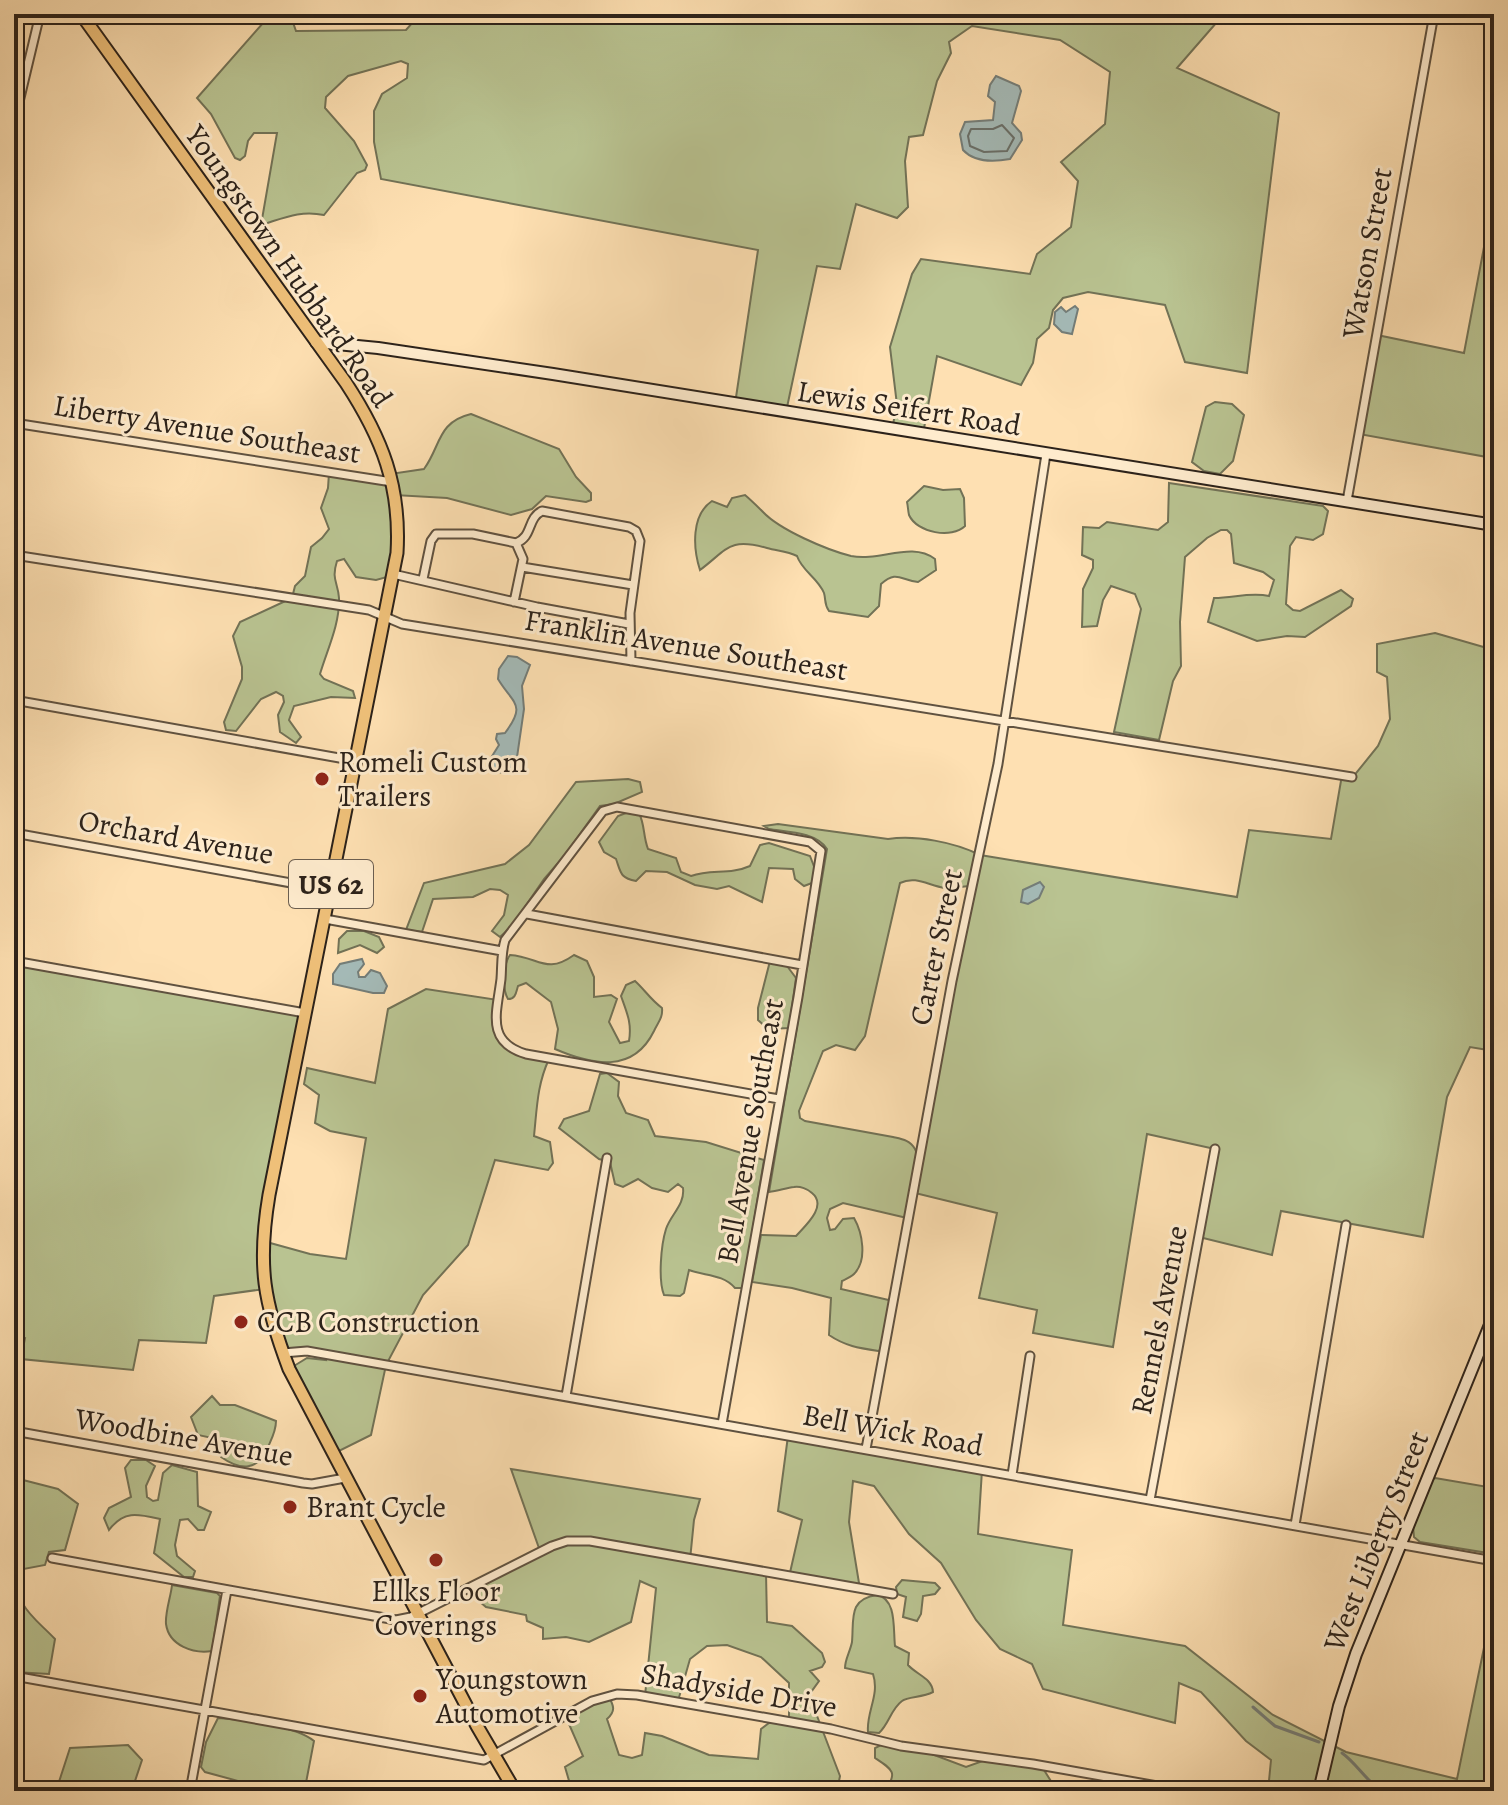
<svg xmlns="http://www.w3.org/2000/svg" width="1508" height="1805" font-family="Alegreya,serif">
	<rect width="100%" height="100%" fill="#fee0b2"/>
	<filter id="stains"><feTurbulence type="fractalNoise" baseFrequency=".0025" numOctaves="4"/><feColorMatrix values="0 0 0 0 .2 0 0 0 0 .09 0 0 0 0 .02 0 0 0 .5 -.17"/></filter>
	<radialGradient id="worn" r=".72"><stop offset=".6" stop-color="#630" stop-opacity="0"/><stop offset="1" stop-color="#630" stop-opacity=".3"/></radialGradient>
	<path fill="#b9c391" stroke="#727256" stroke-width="2" d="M271,14H290L296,31L406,30L414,21L412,14H1224L1177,68L1279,113L1247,373L1185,362L1165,305L1088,292L1063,298L1053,310L1049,328L1037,339L1033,363L1021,385L937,356L923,434L892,429L897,405L890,347L912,274L921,259L1030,274L1037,254L1071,227L1078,181L1061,162L1105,124L1110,72L1060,40L972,26L949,42L951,53L937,81L923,135L909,137L905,161L908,207L897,218L856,204L840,269L817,266L786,412L735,404L758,250L381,179L374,142V111L382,94L407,78L408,64L401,61L348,76L326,97L325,108L354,141L367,165L365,170L357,173L324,215C300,210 284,218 261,225L277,133H254L248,141L245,156L240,160L235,158L211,114L197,98Z
		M1494,194V441L1491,443L1487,457L1359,434L1377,335L1464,353Z
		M1215,402L1232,404L1244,415L1233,461L1220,474L1204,471L1192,462L1206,407Z
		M471,414L559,449L576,477L591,493V500L586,502L546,496L532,509L511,515L447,498L395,495L398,535L387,577L376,580L356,577L344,559L337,561C331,580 338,582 339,598C340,624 327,650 320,674L324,679L353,691L355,698L331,697L294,706L289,720L301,737L296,743L280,732L278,715L284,702L283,696L276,692L261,699L236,731L226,730L224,722L242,679V667L233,636L240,622L292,598L295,586L305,576L311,547L322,538L329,529L321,508L328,488L329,473L391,482L390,474L424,469C441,446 437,422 471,414Z
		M1169,483L1323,506L1328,511L1323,534L1313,540L1296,537L1290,546L1286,604L1293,610L1300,611L1341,590L1353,599L1351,606L1305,637L1287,636L1257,641L1208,622L1214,598C1234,598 1250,592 1269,596L1274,580L1263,572L1234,563L1231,534L1227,530H1221L1207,538L1185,557L1180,622L1181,666L1173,681L1159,740L1114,732L1141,609L1135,594L1111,586L1103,600L1097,626L1082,627L1083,589L1093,568V560L1082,555L1083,527L1099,528L1107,522L1158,530L1168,522Z
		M924,486L943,490L960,489L964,498L965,526C952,539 917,533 909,515C908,511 908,506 907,502Z
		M745,495C752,501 757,506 763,512C780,530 827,550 851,556C880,562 911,541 935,559L936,570L918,582C900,580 897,570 881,584L879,606L868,617L829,611C824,604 826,600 824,593C818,578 802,571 797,556C787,551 777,551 767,548C729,537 728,549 700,570C693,548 691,515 712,501L727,507L732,498Z
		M1435,633L1494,650V1051L1470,1047L1447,1097L1423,1237L1281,1211L1272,1255L1199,1237L1215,1149L1147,1134L1113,1347L1033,1333L1037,1310L979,1298L997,1213L915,1193L972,886C964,886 953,889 945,888C929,886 916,875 900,883L865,1036L855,1050L836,1045L823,1051L799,1111L800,1118L805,1121L893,1137C902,1139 910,1140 915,1149C922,1161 910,1202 907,1218L843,1203L830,1209L827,1218L830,1230L835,1229L843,1219L854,1218C862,1232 868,1260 854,1274C851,1277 846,1279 842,1281L841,1289L893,1301L883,1344L879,1351C859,1348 845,1346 829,1335L831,1298L792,1288L752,1282L761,1235L796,1236C805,1226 828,1206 812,1193C808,1189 800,1186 794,1187C786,1188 778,1191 769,1192L827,849C816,832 787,832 769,829L764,826L778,824L888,839C916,835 954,842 980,855L1237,897L1249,830L1331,839L1342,775L1353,777L1378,746L1390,719L1387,677L1377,672V644Z
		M628,779L640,782L642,792L614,804L600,806L565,855L544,879L511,927L500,937L492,931L504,915L508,895L500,890L490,889L473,897L433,899L422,932L406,930L424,883L505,864L529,845L576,782Z
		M626,813H639C645,825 643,836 648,849L676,858L681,872L691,876C711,869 730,875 750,866L760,845L769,843L810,856L815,869L812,883L804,886L795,879L793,869L769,868L762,902L729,886L717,889L695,885L667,872L646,871L636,881C620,878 621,873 616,859L604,852L599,842L618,816Z
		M347,931H364L379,937L384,947L377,953L360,945L338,953L339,939Z
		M510,955C539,957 546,975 574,955L587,961L594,977V997L611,995L617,999L609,1022L620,1043L629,1041C632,1023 627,1013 621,996L626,985L635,981C645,990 650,999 662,1008C663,1018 658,1022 654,1031C633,1074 592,1065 555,1049L558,1029L551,1002L526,983L518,986C516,992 516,999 508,999C502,989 503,964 510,955Z
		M14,961L305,1013L263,1241L310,1254L346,1259L366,1138L330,1131L315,1123L319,1095L304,1084L307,1068L375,1083L388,1009L426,989L498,1000L496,1013L504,1043L549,1059C537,1085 537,1108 534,1136L550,1142L553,1163L548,1170L495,1160L468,1245L423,1295L386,1365L371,1435L333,1454L289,1369L307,1358L326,1360L325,1355L283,1353L264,1289L214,1296L206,1343L139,1340L133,1370L21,1359L25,1338L14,1336Z
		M770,961L787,966L796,978L789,1028L768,1029L758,1020V1008Z
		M607,1073L619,1082L618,1096L626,1113L648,1120L655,1136L706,1142L764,1160L743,1288H735C723,1274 705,1276 689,1270L684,1293L680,1296L664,1295C658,1280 661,1245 666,1229C671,1214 685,1205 683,1188L678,1184L668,1192L652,1188L638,1179L623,1187L615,1184L610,1162L599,1159L559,1128L564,1119L589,1111L600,1074Z
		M212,1396L220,1405H235L276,1421C276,1431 272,1438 268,1447C258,1471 241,1471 221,1457L217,1439L198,1435L191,1417Z
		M788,1436L982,1470L978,1534L1072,1550L1063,1625L1185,1646L1273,1715L1346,1752L1457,1779L1494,1599V1791H1268L1271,1760L1246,1741L1201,1692L1179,1683L1175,1723L1043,1689L1032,1664L1000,1649L976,1620L941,1563L909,1534L874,1486L853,1481L849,1522L860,1589L789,1577L802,1520L778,1511Z
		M131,1460H146L155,1466L146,1486L147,1497L153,1501L158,1500L163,1473L172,1465L197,1472L198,1506L211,1512L204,1530H198L188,1519L180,1520L175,1545L177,1556L195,1571L193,1577H184L154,1553L160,1519C138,1514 124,1510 109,1530L104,1518L109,1508L131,1497L125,1468Z
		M511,1469L700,1499L694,1520L690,1560L766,1573L767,1622L792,1626L822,1653L825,1662L822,1667L810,1671L819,1681L809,1695L840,1776L837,1791H695L697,1783L693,1782L643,1791H572L565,1767L583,1756L565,1715L608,1695C614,1706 616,1711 607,1719L619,1755L632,1758L642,1755L645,1733L662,1736L709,1755L758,1759L761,1729L769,1723L789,1721V1683L761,1657L727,1645L707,1646L690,1659L678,1701L645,1696L656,1588L640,1581L631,1622L589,1642L566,1637L543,1639V1628L527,1621L526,1615L486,1607L466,1590L540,1551Z
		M1435,1478L1494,1488V1527L1488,1553L1420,1542L1414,1537L1413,1526L1432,1480Z
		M23,1480L58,1489L78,1504L65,1550L49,1552L45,1565L18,1570C14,1607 32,1615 55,1639L49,1674L14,1672V1483Z
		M902,1580L935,1583L940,1588L935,1594L923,1596L921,1614L917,1621L903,1617L906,1597L897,1594L896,1587Z
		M172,1585L217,1593L220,1596L212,1651C194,1654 169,1646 166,1624C165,1612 171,1596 172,1585Z
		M877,1595C897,1599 893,1629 895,1646L909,1653L908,1665C917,1675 932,1678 933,1692C922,1698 908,1696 902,1701C891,1709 889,1724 879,1733L868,1732C866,1712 880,1695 873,1674L845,1668C845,1659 850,1652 852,1642C854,1619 848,1599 877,1595Z
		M218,1718C242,1719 296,1726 314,1741L305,1788L301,1791H239L238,1781L205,1772L201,1767L206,1742Z
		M128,1745L142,1760L135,1781V1791H56L70,1748Z
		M881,1745L929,1753L966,1767L991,1758L1037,1768L1044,1770L1054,1786L1051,1791H990L989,1784L981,1782L974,1791H947L942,1786H939L938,1791H884C899,1773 892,1769 875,1758V1748Z"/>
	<path fill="#a4bab7" stroke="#747d78" stroke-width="2" d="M996,76L1019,86L1021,91L1012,123L1021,133L1022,140L1010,159C994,162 975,163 963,150L960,134L965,122L993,120L995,102L988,96L990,85Z
		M1061,307L1066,312L1075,306L1078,309L1072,334L1062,332L1054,324L1055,312Z
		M508,656L517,657L530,665L522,686L524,709L515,771L503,773L489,770V761L499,745L496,739L497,734L505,733C527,704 513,704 498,679L499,669Z
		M1040,882L1044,887L1039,898L1028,904L1021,902L1023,890Z
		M362,959L364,964L358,972L359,977H365L371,970L380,973L387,986L384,993H373L333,984V974L340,964Z"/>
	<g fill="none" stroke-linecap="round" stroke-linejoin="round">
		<path stroke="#686e68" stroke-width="2" d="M1002,125L1014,138L1007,151L984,152L970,146L968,136L971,129H993Z"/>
		<path stroke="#747d78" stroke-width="3" d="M1253,1707L1275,1726L1319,1742
			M1342,1753C1356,1763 1363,1777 1380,1790"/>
		<g stroke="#605240" stroke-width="11">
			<path id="street" d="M14,123L40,14
				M14,423L392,482
				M1347,501L1434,14
				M14,555L369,610L402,624L1352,777
				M522,567L633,585
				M393,574L537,607L629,624
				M423,579L431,541L436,534H473L516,543C533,537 527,518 542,511L629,527L636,531L640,541L630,613L631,661
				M514,602L523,559L516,543
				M14,700L356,761
				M14,833L330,890
				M527,914L802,965
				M325,919L502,951
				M14,961L305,1013
				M283,1353L307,1351L1494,1561
				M566,1396L607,1158
				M722,1424L798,997L821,851L810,842L617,807L603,811L505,940C501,953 502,966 501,979C497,1012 485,1042 526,1054L779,1099
				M14,1431L303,1483L312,1484L345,1478
				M866,1449L952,981L998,764L1046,454
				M1012,1475L1030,1356
				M1150,1500L1215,1149
				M1295,1525L1346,1225
				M52,1558L396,1620L411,1617L552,1546L567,1541H590L893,1594
				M14,1676L484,1760L592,1701L617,1694L637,1695L831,1729L901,1746L1033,1764L1186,1791
				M190,1791L227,1590"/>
		</g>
		<g stroke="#2c221a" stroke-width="14">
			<path id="secondary" d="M316,342L378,348L553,374L1494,525
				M1319,1791L1339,1706L1356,1654L1494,1315"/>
		</g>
		<g stroke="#2c221a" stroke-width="15">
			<path id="primary" d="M81,14L346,383C382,438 401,486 397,553L269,1195C257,1266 264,1303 289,1369L477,1726L515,1791"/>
		</g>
		<use href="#street" stroke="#feebcd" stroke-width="7"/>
		<use href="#secondary" stroke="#feebcd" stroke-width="10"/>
		<use href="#primary" stroke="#efc079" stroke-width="11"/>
	</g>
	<g fill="#8f2418" stroke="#feebcd" stroke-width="3">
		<circle cx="322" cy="779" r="8"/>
		<circle cx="241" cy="1322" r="8"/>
		<circle cx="290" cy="1507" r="8"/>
		<circle cx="436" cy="1560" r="8"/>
		<circle cx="420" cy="1696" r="8"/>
	</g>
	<g text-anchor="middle" stroke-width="6" stroke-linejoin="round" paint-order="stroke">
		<rect fill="#feebcd" stroke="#6b5e50" stroke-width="2" x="289" y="860" width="84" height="48" rx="6"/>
		<g font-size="28" font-weight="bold" fill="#2c221a">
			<text x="331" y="894">US 62</text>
		</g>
		<g font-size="30" fill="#2c221a" stroke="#feebcd">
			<text transform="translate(1367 253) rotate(-80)" y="10">Watson Street</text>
			<text transform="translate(289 266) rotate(55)" y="10">Youngstown Hubbard Road</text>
			<text transform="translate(909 408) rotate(9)" y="10">Lewis Seifert Road</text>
			<text transform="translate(207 429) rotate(9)" y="10">Liberty Avenue Southeast</text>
			<text transform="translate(686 645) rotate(9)" y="10">Franklin Avenue Southeast</text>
			<text transform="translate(176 837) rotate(10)" y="10">Orchard Avenue</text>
			<text transform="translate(936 947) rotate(-78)" y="10">Carter Street</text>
			<text transform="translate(750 1131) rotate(-80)" y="10">Bell Avenue Southeast</text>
			<text transform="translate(1159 1320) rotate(-79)" y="10">Rennels Avenue</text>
			<text transform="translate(893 1430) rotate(10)" y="10">Bell Wick Road</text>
			<text transform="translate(184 1437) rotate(10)" y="10">Woodbine Avenue</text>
			<text transform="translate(1376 1541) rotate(-68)" y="10">West Liberty Street</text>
			<text transform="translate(739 1690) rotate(10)" y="10">Shadyside Drive</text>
		</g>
		<g font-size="30" fill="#2c221a" stroke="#feebcd" text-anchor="start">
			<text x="338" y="772">Romeli Custom<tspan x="338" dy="34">Trailers</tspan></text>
			<text x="257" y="1332">CCB Construction</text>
			<text x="306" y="1517">Brant Cycle</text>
			<text x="436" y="1601" text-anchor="middle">Ellks Floor<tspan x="436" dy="34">Coverings</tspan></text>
			<text x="436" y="1689">Youngstown<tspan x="436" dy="34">Automotive</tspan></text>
		</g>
	</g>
	<rect width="1508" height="1805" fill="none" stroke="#fee0b2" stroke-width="48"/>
	<rect x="16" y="16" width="1476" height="1773" fill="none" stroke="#2c221a" stroke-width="4"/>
	<rect x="24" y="24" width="1460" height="1757" fill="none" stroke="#2c221a" stroke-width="2"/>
	<rect width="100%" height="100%" filter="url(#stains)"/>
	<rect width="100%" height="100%" fill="url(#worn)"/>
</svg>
